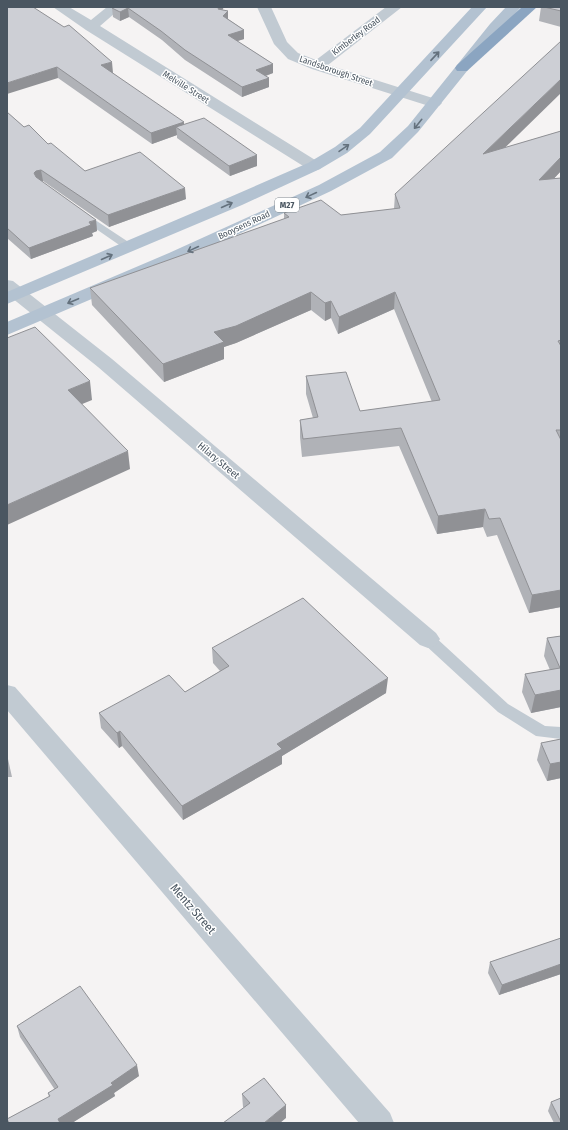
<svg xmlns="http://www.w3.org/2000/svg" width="568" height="1130" font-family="'Fira Sans Condensed',sans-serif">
	<rect width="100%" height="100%" fill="#f5f3f3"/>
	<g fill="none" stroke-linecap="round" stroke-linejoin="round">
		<path fill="#c1cad2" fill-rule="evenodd" d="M80,210L133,245L134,247L133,249H125L76,215L75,213Z
			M428,634L433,635L508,704L545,726L561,727V739L536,736L498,712L423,643L421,639L423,635Z"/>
		<path fill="#c1cad2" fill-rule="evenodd" d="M53,7H69L91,20L107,7H122L100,26L320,163L322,166L320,169L314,171L308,169L86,30Z
			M257,7H271L287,42L298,53L316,60L386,7H402L328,65L439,100L442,103L439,106H429L312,69L288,59L274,44Z
			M7,280L13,281L112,359L436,633L440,639L436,645L428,648L420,645L98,367L7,294Z
			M7,685L15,687L390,1113L394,1123H359L7,710Z"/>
		<path fill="#b3c2d1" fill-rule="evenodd" d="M472,7H487L370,134L347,153L320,169L242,205L7,304V292L230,197L308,163L335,147L360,128Z
			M506,7H521L500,30L418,132L392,158L331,191L181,261L7,335V322L169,253L319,185L380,152L408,126L490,24Z"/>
		<path fill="#8ba5c1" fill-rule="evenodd" d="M522,7H537L467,71H457L455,68L457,65Z"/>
	</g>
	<path fill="#b0b2b7" d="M7,7L113,73H112L184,125L257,155V166L230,176L177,138V135L152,144L58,78Z
		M541,7H561V27L539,21Z
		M112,8L223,10L228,11V19L244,30V39L237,41L273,64V73L266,76L269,78V87L242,97L185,60L162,40L129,17L120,21L113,17Z
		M7,112L24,127L85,171L186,199L109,227L43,181H41L96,220L97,231L92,233L93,236L31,259L7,238Z
		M561,131V171L554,178H561V607L529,613L497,535L487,537L483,527L437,534L399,446L302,457L300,437V420L313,418L306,394V376L360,411L432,402L394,309L338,334L331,318L325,321L311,310L236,343L224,347V359L164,382L92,305L90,288L284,219V213L341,215L394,209L395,194L504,148Z
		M561,636V707L531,713L522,692L525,674L550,670L544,656L547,638Z
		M212,648L386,693L282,756V764L183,820L122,746L119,748L101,728L99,713L185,692L220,671L213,663Z
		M561,739V778L547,781L537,760L541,743Z
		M7,758L8,759L12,777H7Z
		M561,938V974L499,995L488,973L490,962Z
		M17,1026L139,1076L114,1093L115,1096L72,1123H8L7,1119L49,1097L48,1093L55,1090L20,1037Z
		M242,1094L286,1105V1118L244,1108L243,1107Z
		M561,1098V1123H554L548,1111L551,1102Z"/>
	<path fill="#909195" d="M219,7H224L218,18V9Z
		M128,8L129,17L120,21V12Z
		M228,11V20L223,16Z
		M244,30V39L228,44V35Z
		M112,62L113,73L102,76L101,65Z
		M273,64V73L256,79V70Z
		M57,67L58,78L7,94V83Z
		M269,78V87L242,97V87Z
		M561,79V93L481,171L483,154Z
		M184,122V132L176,127L177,135L152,144L151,133Z
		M257,155V166L230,176L229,166Z
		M561,157V171L537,197L539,180Z
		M41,170L43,181L38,182L34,173L36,171Z
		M185,188L186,199L109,227L108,215Z
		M96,220L97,231L92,233L93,236L31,259L29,248Z
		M311,292V310L236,343L224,347V359L164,382L163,364L214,332Z
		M395,292L394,309L338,334L339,317Z
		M331,301V318L325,321V303Z
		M90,381L92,400L70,409L68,390Z
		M128,451L130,469L7,525V505Z
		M485,509L483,527L437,534L438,516Z
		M561,590V607L529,613L532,595Z
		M388,678L386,693L282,756V764L183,820L182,806L277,744Z
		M561,690V707L531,713L535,695Z
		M120,731L122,746L119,748L117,733Z
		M561,762V778L547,781L550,764Z
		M561,964V974L499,995L502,985Z
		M137,1065L139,1076L114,1093L115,1096L72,1123H59L58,1119Z
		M286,1105V1118L280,1123H264Z"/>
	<path fill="#cdcfd5" stroke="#909195" d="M7,7H33L64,27L69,25L112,62L101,65L184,122L151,133L57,67L7,83Z
		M113,7H219L218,9L228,11L223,16L244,30L228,35L273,64L256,70L269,78L242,87L185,50L161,31L128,8L120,12L112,8Z
		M544,7H561V11Z
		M561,41V79L483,154L561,131V157L539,180L561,178V340L558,341L561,346V430H556L561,440V590L532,595L500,518L489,519L485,509L438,516L401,428L303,439L300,420L318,417L306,376L346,372L360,411L440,400L395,292L339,317L331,301L325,303L311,292L236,326L214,332L224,342L163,364L90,288L289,217L284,213L321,200L341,215L400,208L395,194Z
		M7,112L24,127L29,125L48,144L51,143L85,171L140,152L185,188L108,215L41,170L36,171L34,173L36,177L96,220L89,222L91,225L29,248L7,228Z
		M204,118L257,155L229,166L176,127Z
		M35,327L90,381L68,390L128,451L7,505V338Z
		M303,598L388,678L277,744L282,749L182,806L120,731L117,733L99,713L169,675L185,692L229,666L212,648Z
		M561,636V690L535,695L525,674L560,668L547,638Z
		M561,739V762L550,764L541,743Z
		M561,938V964L502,985L490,962Z
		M80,986L137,1065L111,1083L113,1085L58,1119L60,1123H9L7,1119L50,1096L48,1093L58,1087L17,1026Z
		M264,1078L286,1105L264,1123H223L250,1103L242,1094Z
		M561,1098V1122L551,1102Z"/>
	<defs><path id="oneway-shaft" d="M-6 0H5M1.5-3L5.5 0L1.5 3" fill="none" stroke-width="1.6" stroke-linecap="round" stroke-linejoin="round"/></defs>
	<g stroke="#64717d">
		<use href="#oneway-shaft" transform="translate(435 56) rotate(-47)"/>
		<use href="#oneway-shaft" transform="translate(418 124) rotate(129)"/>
		<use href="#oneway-shaft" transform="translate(344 148) rotate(-35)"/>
		<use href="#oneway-shaft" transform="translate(311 195) rotate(155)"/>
		<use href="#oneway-shaft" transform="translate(227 205) rotate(-24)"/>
		<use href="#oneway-shaft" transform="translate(193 249) rotate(155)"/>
		<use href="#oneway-shaft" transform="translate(107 257) rotate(-24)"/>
		<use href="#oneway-shaft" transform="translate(73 301) rotate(157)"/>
	</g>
	<g text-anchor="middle" stroke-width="3" stroke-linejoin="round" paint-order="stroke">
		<g font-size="9" fill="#4a5661" stroke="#fff">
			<text transform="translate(356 36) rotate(-37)" y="3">Kimberley Road</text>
			<text transform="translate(336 71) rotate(19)" y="3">Landsborough Street</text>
			<text transform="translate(186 87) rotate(32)" y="3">Melville Street</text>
			<text transform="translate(244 225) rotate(-25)" y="3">Booysens Road</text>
		</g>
		<rect fill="#fff" stroke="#808990" stroke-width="1" x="275" y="198" width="24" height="14" rx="3"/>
		<g font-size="9" font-weight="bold" fill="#4a5661">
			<text x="287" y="208">M27</text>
		</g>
		<g font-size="10" fill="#4a5661" stroke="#fff">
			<text transform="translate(219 460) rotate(40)" y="4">Hilary Street</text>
		</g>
		<g font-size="12" fill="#4a5661" stroke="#fff">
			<text transform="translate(193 909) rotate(49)" y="4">Mentz Street</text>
		</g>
	</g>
	<rect width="568" height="1130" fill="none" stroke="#4a5661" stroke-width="16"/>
</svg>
